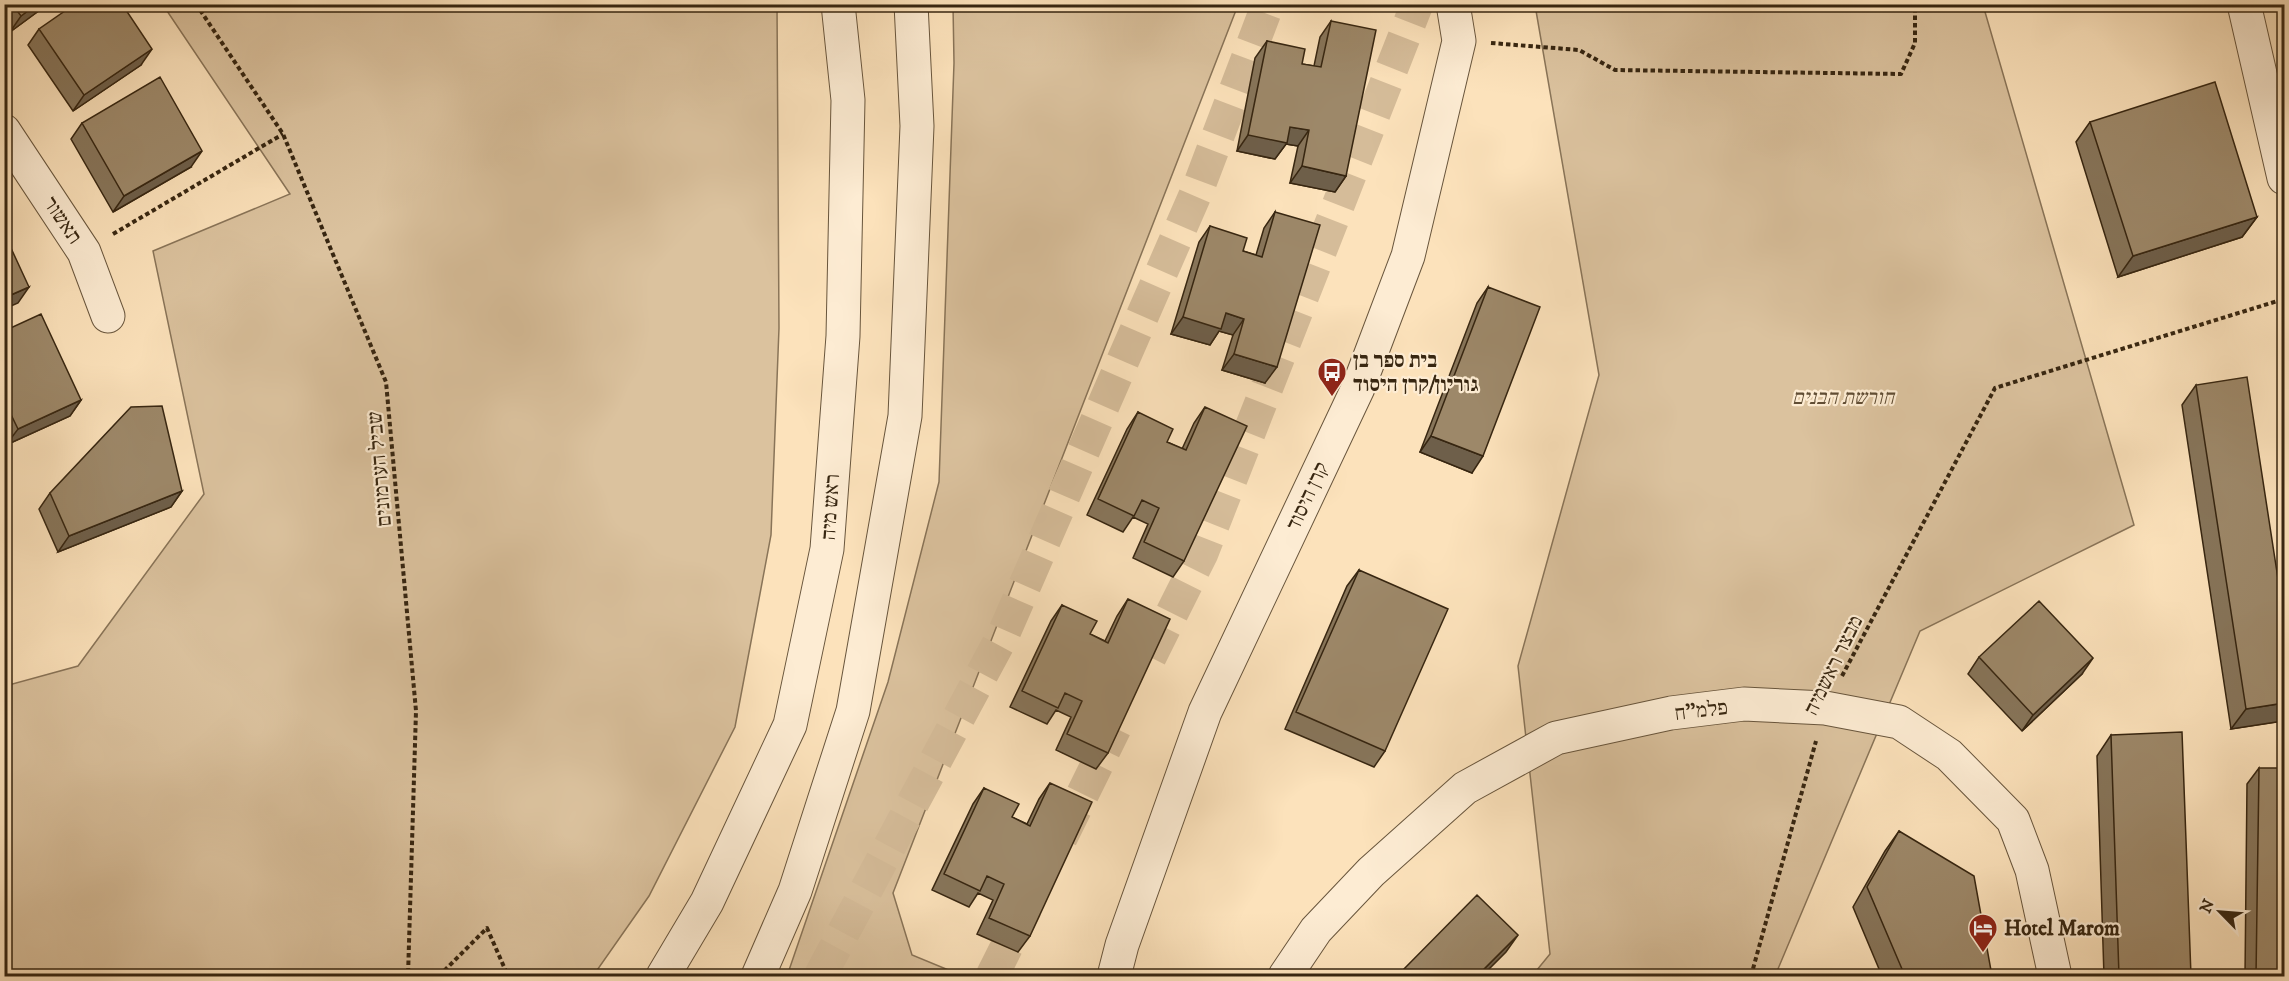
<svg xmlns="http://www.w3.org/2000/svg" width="2289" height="981" font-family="'IM FELL DW Pica','Frank Ruhl Libre',serif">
	<rect width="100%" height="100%" fill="#fce2bb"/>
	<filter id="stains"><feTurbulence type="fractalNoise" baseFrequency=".00333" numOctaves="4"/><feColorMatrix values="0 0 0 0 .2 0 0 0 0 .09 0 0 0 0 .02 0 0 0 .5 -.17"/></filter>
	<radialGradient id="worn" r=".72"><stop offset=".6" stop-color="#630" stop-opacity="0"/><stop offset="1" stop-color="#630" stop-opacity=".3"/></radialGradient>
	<path fill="#dbc29e" stroke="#897458" stroke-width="1.5" d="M163,5H777L779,328L771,535L735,727L649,896L593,976H5V686L78,666L204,494L153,251L290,194Z
		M953,5H1238L893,893L912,955L963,976H787L888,682L939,482L954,63Z
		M1535,5H1983L2134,525L1920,631L1775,976H1532L1550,954L1518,666L1599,375Z"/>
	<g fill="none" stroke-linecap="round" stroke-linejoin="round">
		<path stroke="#d5bc99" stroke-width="33" stroke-dasharray="33 16" stroke-linecap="butt" d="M1150,657L1202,553L1417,4
			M1061,838L1115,728
			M820,976L1004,633L1199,186L1268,4
			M992,976L1026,908"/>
		<g stroke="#68553c" stroke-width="35">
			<path id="minor" d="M2244,4L2284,178
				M4,131L84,252L108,316
				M663,976L707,902L790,725L827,549L843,336L848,100L838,4
				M758,976L795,891L853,711L905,416L917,126L911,4
				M1114,976L1122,945L1205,712L1358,388L1408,256L1459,41L1453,4
				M1285,976L1316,930L1371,872L1465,788L1556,738L1671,713L1744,704L1825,708L1899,722L1949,755L2013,820L2032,870L2055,976"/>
		</g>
		<path stroke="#372611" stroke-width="4" stroke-dasharray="4.5 3" stroke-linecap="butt" d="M196,4L283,134L386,382L416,711L408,976
			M1491,43L1579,50L1615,70L1901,74L1915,43V4
			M113,234L283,134
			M1842,676L1995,388L2284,299
			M439,976L487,928L508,976
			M1751,976L1816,741"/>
		<use href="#minor" stroke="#fdecd3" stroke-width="33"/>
	</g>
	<path fill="#87755a" stroke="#372611" stroke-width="1.5" d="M4,4H48L10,32L4,25Z
		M1331,21L1346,176L1335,192L1290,183L1298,146L1286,144L1275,159L1237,151L1255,58L1267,41L1302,64L1314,66L1320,37Z
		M39,29L141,65L73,111L28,45Z
		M2090,122L2257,217L2242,237L2118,277L2076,142Z
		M82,123L191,167L113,212L71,139Z
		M1275,212L1265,383L1222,370L1233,335L1219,331L1210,345L1171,334L1199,242L1210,226L1243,251L1256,255L1264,228Z
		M1488,287L1472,473L1420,452L1477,303Z
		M4,331L81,400L70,416L6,445L4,441Z
		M2196,385L2283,721L2231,729L2182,405Z
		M1205,407L1184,561L1173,577L1133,558L1148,524L1133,517L1123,532L1087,515L1127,429L1138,412L1167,442L1182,449L1194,423Z
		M182,491L171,507L58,552L39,509L50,493Z
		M1359,570L1385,751L1374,767L1285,729L1347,586Z
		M1128,599L1108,753L1096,769L1056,750L1071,717L1056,710L1047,724L1010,707L1051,621L1062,605L1090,634L1105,641L1117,616Z
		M1979,657L2082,674L2022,731L1968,674Z
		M2111,735L2191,976H2104L2097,756Z
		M2259,768L2284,976H2245L2247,784Z
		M1050,783L1030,936L1018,952L977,934L993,900L978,893L969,907L932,890L973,804L984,788L1012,817L1027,824L1039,799Z
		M1899,831L1992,976H1882L1853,907L1885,851Z"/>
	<path fill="#6e5f4a" stroke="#372611" stroke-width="1.5" d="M37,4H48L10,32L21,16Z
		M152,49L141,65L73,111L84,95Z
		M1290,127L1309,130L1298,146L1286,144L1275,159L1237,151L1248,135Z
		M202,151L191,167L113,212L124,196Z
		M1302,166L1346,176L1335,192L1290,183Z
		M2257,217L2242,237L2118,277L2133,256Z
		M29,287L18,303L4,309V298Z
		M1226,313L1244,319L1233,335L1219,331L1210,345L1171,334L1183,317Z
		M1234,354L1277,367L1265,383L1222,370Z
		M81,400L70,416L6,445L18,429Z
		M1431,436L1483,456L1472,473L1420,452Z
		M182,491L171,507L58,552L69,536Z
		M2093,658L2082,674L2022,731L2033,715Z
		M2284,703V719L2283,721L2231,729L2246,709Z
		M1518,935L1506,952L1482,976H1477Z"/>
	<path fill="#9d8869" stroke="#372611" stroke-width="1.5" d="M12,4H37L21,16Z
		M75,4H122L152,49L84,95L39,29Z
		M1331,21L1376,30L1346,176L1302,166L1309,130L1290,127L1287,143L1248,135L1267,41L1305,49L1302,64L1321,67Z
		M160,77L202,151L124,196L82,123Z
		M2215,82L2257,217L2133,256L2090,122Z
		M1275,212L1320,225L1277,367L1234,354L1244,319L1226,313L1221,329L1183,317L1210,226L1247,238L1243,251L1262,257Z
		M4,233L29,287L4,298Z
		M1488,287L1540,307L1483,456L1431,436Z
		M41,314L81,400L18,429L4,400V331Z
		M2247,377L2284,618V703L2246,709L2196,385Z
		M162,406L182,491L69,536L50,493L131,407Z
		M1205,407L1247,426L1184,561L1144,542L1159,508L1142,500L1134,516L1098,499L1138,412L1173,429L1167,442L1186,450Z
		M1359,570L1448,609L1385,751L1296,712Z
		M1128,599L1170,619L1108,753L1067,734L1082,701L1065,693L1058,708L1022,691L1062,605L1097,621L1090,634L1108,643Z
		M2039,601L2093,658L2033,715L1979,657Z
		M2182,732L2191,976H2119L2111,735Z
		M2259,768H2284V976H2256Z
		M1050,783L1092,802L1030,936L989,918L1004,884L987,876L980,891L944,874L984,788L1019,804L1012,817L1030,826Z
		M1899,831L1974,876L1992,976H1905L1867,887Z
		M1477,895L1518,935L1477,976H1403L1400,973Z"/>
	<defs>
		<g id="bus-pin" transform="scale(1.5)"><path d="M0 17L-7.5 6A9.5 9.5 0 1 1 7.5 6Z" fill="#8f2418" stroke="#fdecd3"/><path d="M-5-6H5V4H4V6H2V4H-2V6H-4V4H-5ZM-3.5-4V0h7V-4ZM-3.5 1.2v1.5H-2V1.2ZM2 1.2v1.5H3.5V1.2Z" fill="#fff"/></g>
		<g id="hotel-pin" transform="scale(1.5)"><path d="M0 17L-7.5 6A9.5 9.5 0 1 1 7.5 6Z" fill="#8f2418" stroke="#fdecd3"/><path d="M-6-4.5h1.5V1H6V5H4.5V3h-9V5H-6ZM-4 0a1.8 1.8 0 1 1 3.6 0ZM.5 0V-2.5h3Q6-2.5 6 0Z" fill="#fff"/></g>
	</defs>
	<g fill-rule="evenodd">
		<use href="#bus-pin" x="1332" y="372"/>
		<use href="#hotel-pin" x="1983" y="928"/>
	</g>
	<g text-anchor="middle" stroke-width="4.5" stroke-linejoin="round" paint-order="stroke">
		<g font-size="21" fill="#372611" stroke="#fdecd3">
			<text transform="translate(63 220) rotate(56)" y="7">תאשור</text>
			<text transform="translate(379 469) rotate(-95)" y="7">שביל הערמונים</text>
			<text transform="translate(1307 496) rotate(-65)" y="7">קרן היסוד</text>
			<text transform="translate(830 507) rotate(-86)" y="7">ראש מיה</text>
			<text transform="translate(1833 665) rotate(-64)" y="7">מבצר ראשמיה</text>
			<text transform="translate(1701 710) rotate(-7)" y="7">פלמ"ח</text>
		</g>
		<g font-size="21" font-weight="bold" fill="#372611" stroke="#fdecd3" text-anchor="start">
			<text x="1353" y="367">בית ספר בן<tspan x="1353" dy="24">גוריון/קרן היסוד</tspan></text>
			<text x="2004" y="935">Hotel Marom</text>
		</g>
		<g font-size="21" font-style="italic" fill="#604d34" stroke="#fdecd3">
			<text x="1843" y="404">חורשת הבנים</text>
		</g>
	</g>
	<rect width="2289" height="981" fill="none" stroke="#fce2bb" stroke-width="24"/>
	<rect x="6" y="6" width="2277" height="969" fill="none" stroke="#372611" stroke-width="3"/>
	<rect x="12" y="12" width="2265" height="957" fill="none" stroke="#372611" stroke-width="1.5"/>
	<g transform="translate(2220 912) rotate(295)" stroke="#fdecd3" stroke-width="4.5" paint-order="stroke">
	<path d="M0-4.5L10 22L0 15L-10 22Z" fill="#372611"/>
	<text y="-9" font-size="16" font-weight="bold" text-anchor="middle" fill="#372611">N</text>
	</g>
	<rect width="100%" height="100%" filter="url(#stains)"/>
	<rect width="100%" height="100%" fill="url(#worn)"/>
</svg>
